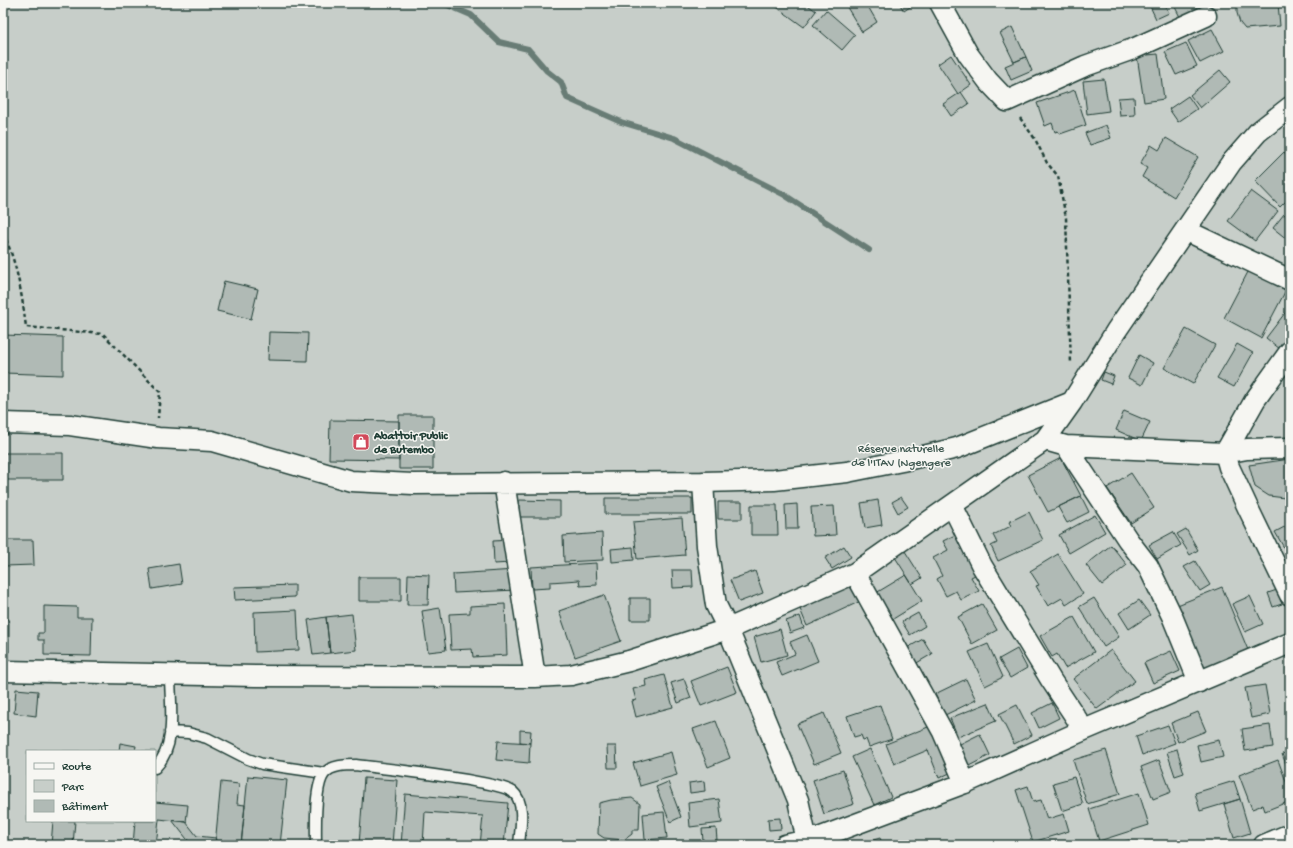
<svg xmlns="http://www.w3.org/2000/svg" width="1293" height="848" font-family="'Gochi Hand',sans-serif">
	<rect width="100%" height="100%" fill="#e9ebe7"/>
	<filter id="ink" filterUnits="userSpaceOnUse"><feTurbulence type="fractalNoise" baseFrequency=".025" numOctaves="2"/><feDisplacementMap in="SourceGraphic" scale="8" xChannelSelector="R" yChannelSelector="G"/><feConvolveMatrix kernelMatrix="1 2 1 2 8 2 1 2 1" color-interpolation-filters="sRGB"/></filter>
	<g filter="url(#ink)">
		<path fill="#c7cec9" stroke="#73867e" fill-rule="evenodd" d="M3,3H1290V845H3ZM27,751H155V821H27Z"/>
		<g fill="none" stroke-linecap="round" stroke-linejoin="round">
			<path stroke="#687c75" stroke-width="6" d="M443,3L471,15L499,42L528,49L547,71L561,82L567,98L621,122L674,138L783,194L869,250"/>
		</g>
		<path fill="#b0bab5" stroke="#1f3d34" d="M771,3H805L816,11L804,27Z
			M848,3H866L877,22L862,32L845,4Z
			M899,3H916L904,11Z
			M963,3H974L965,7Z
			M1153,3H1164L1169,13L1156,19L1149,4Z
			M1173,3H1204L1207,10L1182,21Z
			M1237,3H1278L1280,26L1245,29L1240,23L1237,13Z
			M826,10L855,35L842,50L813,25Z
			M1012,27L1026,57L1014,62L1000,33Z
			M1212,29L1224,51L1200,63L1188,41Z
			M1186,43L1197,66L1176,75L1165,52Z
			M1158,54L1164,99L1144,102L1137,56Z
			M951,55L971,85L958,94L938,64Z
			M1026,57L1032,71L1011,80L1005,66Z
			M1220,70L1230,82L1200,108L1190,95Z
			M1104,79L1109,111L1087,114L1083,81Z
			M1075,90L1086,125L1060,134L1058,131L1055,132L1052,123L1045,126L1037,103Z
			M961,92L969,104L951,116L943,104Z
			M1188,96L1197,109L1178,122L1169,109Z
			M1134,97L1135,115L1120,116L1118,98Z
			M1106,125L1111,138L1090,145L1085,133Z
			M1166,138L1198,157L1174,197L1142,177L1147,168L1140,164L1151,145L1159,150Z
			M1284,152L1290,159V197L1280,207L1255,181Z
			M1251,191L1278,211L1255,241L1228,221Z
			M1284,214L1290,220V238L1288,240L1273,228Z
			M1249,270L1286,290L1261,338L1224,318Z
			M224,281L258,289L251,319L217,311Z
			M1288,309L1290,311V335L1280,349L1266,338Z
			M1186,329L1215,345L1193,384L1164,368Z
			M269,332L308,333L307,361L268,360Z
			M3,335L63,337V375L3,373Z
			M1237,344L1253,353L1234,387L1217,378Z
			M1139,355L1153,363L1142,385L1128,378Z
			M1104,372L1114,376L1111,384L1101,380Z
			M1124,411L1150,422L1141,441L1116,430Z
			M399,415H433V469H399Z
			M330,420L399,421V460L329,459Z
			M3,453H63V480H3Z
			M1061,458L1081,496L1048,512L1028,475Z
			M1290,459V506L1287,507L1285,498L1269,496L1255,487L1249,465Z
			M1131,473L1154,508L1131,523L1107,488Z
			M1081,496L1089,512L1067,523L1058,507Z
			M901,497L908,507L898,513L892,502Z
			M605,498H692V514H605Z
			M519,500L560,501V517H519Z
			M878,500L882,525L865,528L861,503Z
			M718,502H742V519H718Z
			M797,504L798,529H786L785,505Z
			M751,505H777L778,535H751Z
			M834,506L836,535L813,536L811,507Z
			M1029,512L1043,540L998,561L991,546L997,543L993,535L1011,526L1009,522Z
			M1095,515L1105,532L1069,553L1059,535Z
			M682,518L685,555L637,559L633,522Z
			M1290,524V551L1287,553L1275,532Z
			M1186,529L1198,550L1190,555L1177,534Z
			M1173,532L1181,545L1157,559L1149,545Z
			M602,533L603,560L564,562L563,536Z
			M959,533L979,573L971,577L979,591L961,600L956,591L946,596L937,579L942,576L933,558L948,550L943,541Z
			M4,540H33L34,565L5,566Z
			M510,540L511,563L494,564L493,541Z
			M1111,545L1127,565L1102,585L1086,565Z
			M844,546L851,557L832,569L825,558Z
			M633,547L634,560L612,562L611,549Z
			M903,548L922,578L912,584L893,554Z
			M1058,554L1083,594L1066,605L1062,598L1048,606L1036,586L1039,585L1030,571Z
			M1195,561L1210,585L1200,591L1184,567Z
			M596,563L597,585L580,586L579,580L550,582V588L532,589L531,567Z
			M179,564L182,584L152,589L149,569Z
			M515,570L516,590L454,593L453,574Z
			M672,570H692L693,587L673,588Z
			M755,571L763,593L739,602L730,580Z
			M408,574L429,575L428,605H407Z
			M906,575L922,601L893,619L876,593Z
			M359,577H401V601H359Z
			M855,583L863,600L807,626L800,609Z
			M295,585V597L235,600L234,587Z
			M1222,587L1248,650L1202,670L1175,606Z
			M1277,590L1282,604L1273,607L1268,593Z
			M604,595L621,641L575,657L559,611Z
			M1250,596L1263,624L1245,632L1232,604Z
			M630,598H650V620H630Z
			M1094,598L1119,637L1104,647L1079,607Z
			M1139,600L1150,615L1129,629L1119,613Z
			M505,604L507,655L473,657L472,649L451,650L449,614L470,613V606Z
			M982,604L997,630L972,644L958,617Z
			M44,606L77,607V617H92L91,656L44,655V640H38V633H44Z
			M440,608L446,650L428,652L422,611Z
			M297,610L299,650L255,652L254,612Z
			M918,613L925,626L910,635L902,622Z
			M352,614L356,650L330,653L326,617Z
			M800,616L804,628L790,633L786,621Z
			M326,617L330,653L313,655L308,620Z
			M1074,617L1094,652L1065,668L1057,654L1052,657L1040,636Z
			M3,619H9V652H3Z
			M780,629L787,655L761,662L754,637Z
			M807,635L818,661L782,676L776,662L795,654L790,642Z
			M923,639L932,654L915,664L907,648Z
			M988,644L1003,677L985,686L969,652Z
			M1017,649L1027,668L1010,678L999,659Z
			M1111,650L1135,681L1097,709L1073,679Z
			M1171,651L1180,671L1153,683L1144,663Z
			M727,667L737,692L701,706L691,681Z
			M664,675L673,707L636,717L632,701L636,700L633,689L646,686L645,680Z
			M684,679L691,698L678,703L671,683Z
			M966,679L976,700L945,715L935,694Z
			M1265,685L1270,714L1251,718L1245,688Z
			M16,689L38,691L36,716L14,713Z
			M1290,693V706L1286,694Z
			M988,703L996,721L958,737L950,718Z
			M1052,703L1059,718L1039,728L1032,713Z
			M880,705L892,739L869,747L866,739L863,740L861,735L854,737L847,716Z
			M1017,705L1032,735L1014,744L999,714Z
			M1198,712L1206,731L1178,742L1171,723Z
			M824,713L841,753L814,764L797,724Z
			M716,721L730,758L708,767L693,729Z
			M933,725L952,772L939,778L928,750L894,764L886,744Z
			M1168,725L1175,743L1142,755L1136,736Z
			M1270,725L1273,747L1245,751L1242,729Z
			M520,730L531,731L530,743L520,742Z
			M980,734L990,755L967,767L956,746Z
			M1219,740L1223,757L1201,762L1197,745Z
			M498,741L530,743L529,763L496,760Z
			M120,743L136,746L135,751H119Z
			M607,746H616L617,768H608Z
			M870,749L891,797L874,805L852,757Z
			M1177,749L1184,773L1175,776L1167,752Z
			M1106,750L1120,794L1087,804L1073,760Z
			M1290,751V775L1282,754Z
			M671,752L677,775L640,786L633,763Z
			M1159,760L1171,792L1153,799L1141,767Z
			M1278,760L1290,792V801L1265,811L1263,805L1252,809L1239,775Z
			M843,770L854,804L824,814L813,780Z
			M248,776L287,780L280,845H241Z
			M1074,777L1083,804L1062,811L1053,783Z
			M364,778L397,780L392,845H359Z
			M704,781L705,791L690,793L689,783Z
			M1234,781L1240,799L1200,811L1195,793Z
			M221,782L239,784L237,804L245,805L241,845H215Z
			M668,782L681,817L670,822L656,787Z
			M1028,786L1033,802L1041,800L1047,819L1064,814L1069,831L1033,842L1016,790Z
			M1139,793L1149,825L1099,841L1089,809Z
			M405,794L508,803L504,845H480L483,816L425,812L423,845H401Z
			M632,798L640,804L639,830H632V834L624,840L604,838L598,834L599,803L611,800Z
			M719,799L722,823L690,827L688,803Z
			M1240,799L1250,833L1234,838L1224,804Z
			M155,802L188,805L186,822L159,819L156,845H133L135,821H155Z
			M664,812L667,838L645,840L643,814Z
			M780,818L781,829L769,830L768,819Z
			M172,820L186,822L197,836L216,838L215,845L190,843Z
			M53,821H75L73,845H51Z
			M716,828L717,840L703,841L702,829Z
			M880,838L883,845H857Z
			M1129,840L1131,845H1113Z"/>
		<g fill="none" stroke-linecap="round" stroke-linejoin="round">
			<g stroke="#1f3d34" stroke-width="13">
				<path id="lane" d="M170,732L188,733L207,738L248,759L262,764L324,773
					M155,768C178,745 170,705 170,674
					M316,845C316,828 314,787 324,774C331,765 346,765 356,765C381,768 500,781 513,792C526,803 520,830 519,845"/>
			</g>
			<g stroke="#1f3d34" stroke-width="23">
				<path id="street" d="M940,3L968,54L988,81L1007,101L1085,66L1133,49L1206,16
					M1185,230L1290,280
					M1290,351L1255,400L1225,453L1229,467L1248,508L1290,595
					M3,423L70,425L158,438L212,441L351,481L413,484L703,482L774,480L847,472L902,461L957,448L1072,402
					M1045,440L1066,446L1128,540L1148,566L1172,616L1199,682
					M1066,446L1225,453L1247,449L1290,448
					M504,482L535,677
					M703,482L707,546L716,605L728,629L798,800L807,841
					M952,505L982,566L1051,680L1084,730
					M855,573L943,732L965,783
					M3,671L255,676L535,677L571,675L629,661L728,629L855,573L1045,440L1072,402L1116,331L1231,163L1258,132L1290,107
					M785,845L821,837L965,783L1084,730L1290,643
					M1264,845L1290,834"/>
			</g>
			<path stroke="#1f3d34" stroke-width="2.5" stroke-dasharray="4 3" stroke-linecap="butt" d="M1020,118L1035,139L1047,163L1058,176L1066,218L1071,364
				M3,233C17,262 22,295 26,327L103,334L160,392L158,418"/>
			<use href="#lane" stroke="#f6f6f2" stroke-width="10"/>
			<use href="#street" stroke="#f6f6f2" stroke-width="20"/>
		</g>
	</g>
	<defs>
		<g id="shop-square" transform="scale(0.9)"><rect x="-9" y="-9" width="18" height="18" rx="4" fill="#d1495b" stroke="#f6f6f2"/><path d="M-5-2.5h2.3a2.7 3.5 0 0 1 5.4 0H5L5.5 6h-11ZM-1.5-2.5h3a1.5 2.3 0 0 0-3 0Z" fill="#fff"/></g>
	</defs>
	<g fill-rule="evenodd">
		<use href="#shop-square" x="361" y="442"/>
	</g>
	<g text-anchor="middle" stroke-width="3" stroke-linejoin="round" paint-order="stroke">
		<g font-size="12" font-weight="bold" fill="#1f3d34" stroke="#f6f6f2" text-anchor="start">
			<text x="374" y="439">Abattoir Public<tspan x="374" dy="14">de Butembo</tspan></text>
		</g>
		<g font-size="12" fill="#415a52" stroke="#f6f6f2">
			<text x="901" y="452">Réserve naturelle<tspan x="901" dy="14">de l'ITAV (Ngengere</tspan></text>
		</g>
	</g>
	<rect width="1293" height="848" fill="none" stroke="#f6f6f2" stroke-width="16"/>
	<rect x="8" y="8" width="1277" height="832" fill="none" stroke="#1f3d34" stroke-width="1.5" filter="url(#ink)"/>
	<rect x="26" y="750" width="130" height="72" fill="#f6f6f2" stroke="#a0aca6"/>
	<rect x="34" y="763" width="20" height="6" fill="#f6f6f2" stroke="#a0aca6"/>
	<text x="62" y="770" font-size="12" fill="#1f3d34">Route</text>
	<rect x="34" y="780" width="20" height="12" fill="#c7cec9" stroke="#a0aca6"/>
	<text x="62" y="790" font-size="12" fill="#1f3d34">Parc</text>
	<rect x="34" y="800" width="20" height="12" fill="#b0bab5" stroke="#a0aca6"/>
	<text x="62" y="810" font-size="12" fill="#1f3d34">Bâtiment</text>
</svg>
